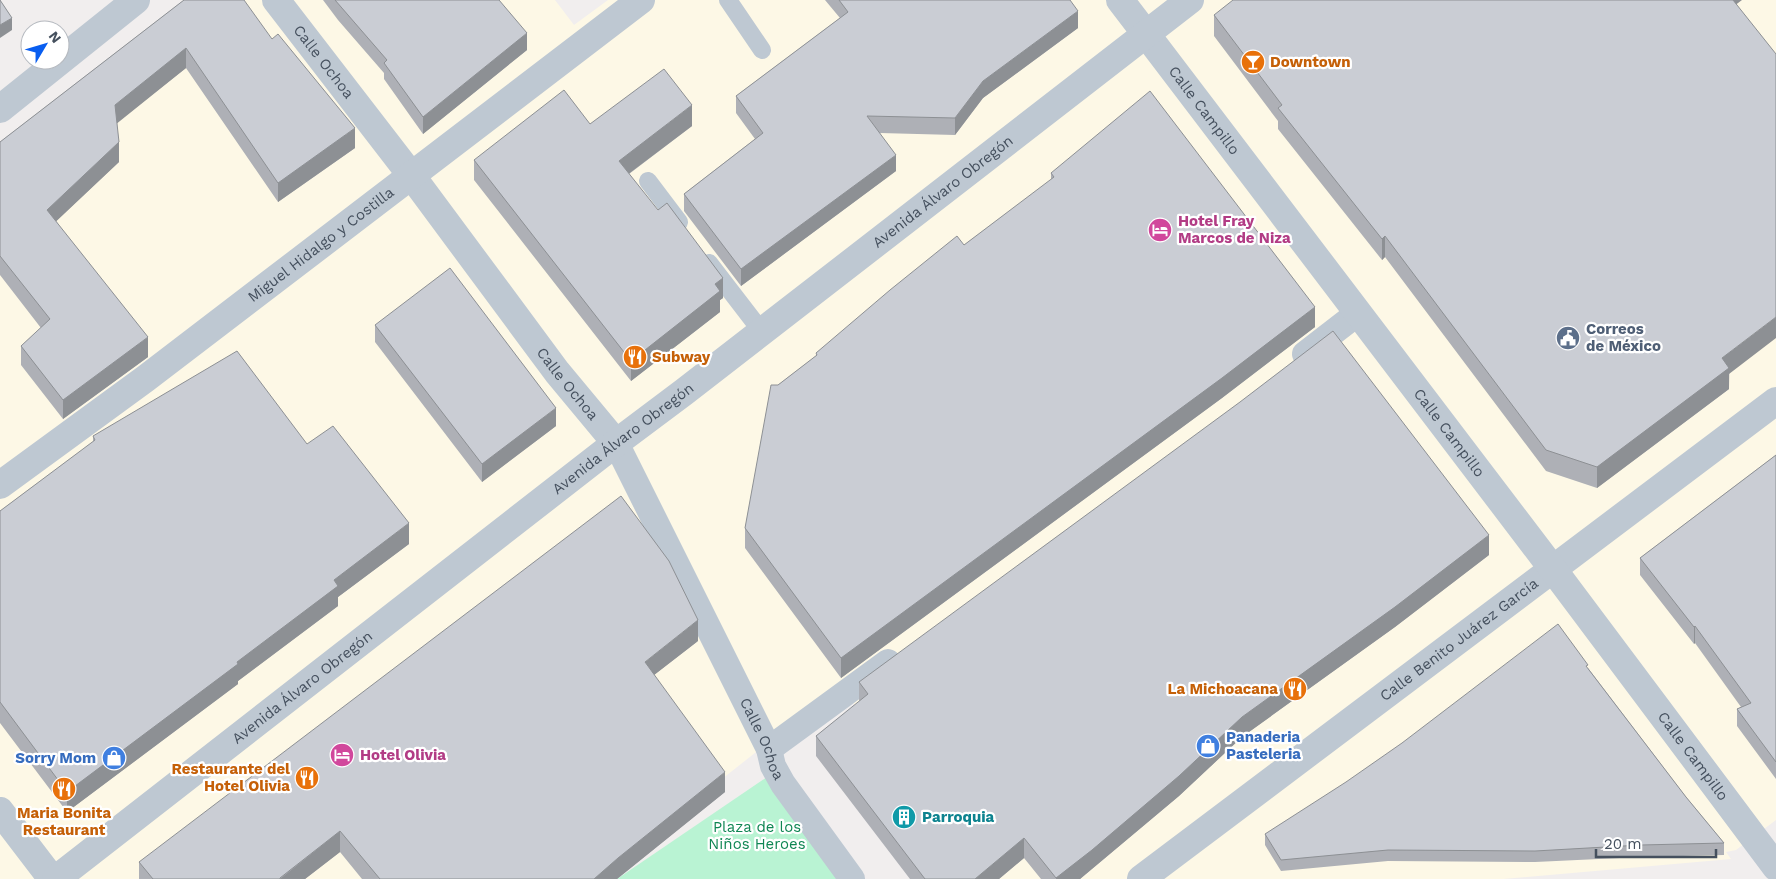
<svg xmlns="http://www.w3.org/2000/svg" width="1776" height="879" font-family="'Work Sans',sans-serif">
	<rect width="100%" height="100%" fill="#f1eeee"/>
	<path fill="#fdf8e6" d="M195,0H555L574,25L608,0H1776V820L1736,850L1726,852L1731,859L1503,879H991L840,686L595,879H0V149Z"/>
	<path fill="#b9f3d3" d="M767,777L845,879H617Z"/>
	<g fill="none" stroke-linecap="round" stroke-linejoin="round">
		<path stroke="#bec8d2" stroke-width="18" d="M728,0L762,50
			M648,181L679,222
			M709,263L762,332"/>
		<g stroke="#bec8d2" stroke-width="26">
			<path d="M1305,354L1358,313"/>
			<path id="s1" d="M616,443L769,749L773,766L783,784L852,879"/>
			<path d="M769,749L888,662"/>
		</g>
		<g stroke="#bec8d2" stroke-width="28">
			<path id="s2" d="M276,0L411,175L557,372L616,443"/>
			<path d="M1120,0L1146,34"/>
			<path d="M0,109L136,0"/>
			<path id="s3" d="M0,485L145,379L641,0"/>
			<path d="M0,811L52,879"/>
			<path id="s4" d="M1141,879L1776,401"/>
		</g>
		<g stroke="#bec8d2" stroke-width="28">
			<path id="s5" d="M1146,34L1552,568L1776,867"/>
			<path id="s6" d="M56,879L616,443L684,392L1190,0"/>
		</g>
	</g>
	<path fill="#aeb0b6" d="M184,0L272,39L355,148L278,202L186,68L116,123L119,162L56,221L148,357L63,419L21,365V346L41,328L0,275V142Z
		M323,0H499L527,50L423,134L384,79V73L338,20Z
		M825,0H1070L1078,28L983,98L955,135L880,133L896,171L741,286L684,211V194L755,139L736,113V96L840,18Z
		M1737,4L1729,389L1597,488L1546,471L1385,257L1382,260L1278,129V121L1214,36V15Z
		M590,124L692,126L629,174L723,298L720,300V312L631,381L474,180V160Z
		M1051,173L1315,327L1222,398L841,678L745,548V528L778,385L816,356V353L964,245L1051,180Z
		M375,325L556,426L482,482L375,342Z
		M93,436L307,444L409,544L338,597V606L238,681V684L67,812L0,723V511L93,442Z
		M1776,455V779L1737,726V709L1741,707L1695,643L1694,644L1640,575V558Z
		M1489,555L1395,627L1242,737L1179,796L1080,879H1041L1024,858L999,879H910L816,756V736L859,702V682Z
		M698,641L654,675L725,792L617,879H362L340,852L305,879H139V862Z
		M1588,668L1686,797L1724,843V855L1641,857L1535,862L1388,861L1281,871L1265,845V834Z"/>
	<path fill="#8d9094" d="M1726,0H1742L1726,12Z
		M1078,11V28L983,98L955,135V118L983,81Z
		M12,18V30L0,38V25Z
		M527,33V50L423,134V117Z
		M186,48V68L115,125V105Z
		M692,105V126L619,181V161Z
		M355,128V148L278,202V183Z
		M119,142V162L47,230V210Z
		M896,155V171L741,286V269Z
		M1385,236V257L1382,260V239Z
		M723,278V298L720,300V312L631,381V361L715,284Z
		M1315,307V327L1222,398L841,678V658Z
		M1776,317V338L1729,374V389L1597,488V467L1722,358Z
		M148,337V357L63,419V400Z
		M556,408V426L482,482V464Z
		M409,523V544L338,597V606L238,681V684L67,812V792L237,662L334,580Z
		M1489,535V555L1395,627L1242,737L1179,796L1080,879H1056V878L1242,717Z
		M698,620V641L645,682V662Z
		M1695,626V643L1694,644V627Z
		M725,772V792L617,879H594L618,858Z
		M340,831V852L305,879H280Z
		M1024,838V858L999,879H975Z"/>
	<path fill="#cacdd4" stroke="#8d9094" d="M0,0L12,18L0,25Z
		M184,0H244L272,39L278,34L355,128L278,183L186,48L115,105L119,142L47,210L148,337L63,400L21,346L50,319L0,256V142Z
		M335,0H499L527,33L423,117L384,63L387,60Z
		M839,0H1070L1078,11L983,81L955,118L867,116L896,155L741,269L684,194L763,133L736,96L848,12Z
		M1233,0H1733L1776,54V317L1722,358L1729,368L1597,467L1546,450L1385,236L1382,239L1278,108L1282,105L1214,15Z
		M664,69L692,105L619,161L658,210L667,203L723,278L715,284L720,291L631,361L474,160L564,90L590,124Z
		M1150,91L1315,307L1222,378L841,658L745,528L771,385H778L817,355L816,353L890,290L957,236L964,245L1054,177L1051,173Z
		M450,268L556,408L482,464L375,325Z
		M1333,331L1489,535L1395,607L1242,717L1179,776L1092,850L1056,878L1024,838L975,879H925L816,736L868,694L859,682L1240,402Z
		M237,351L307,444L333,426L409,523L334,580L338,586L237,662L238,664L67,792L0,702V511L95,440L93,436Z
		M1776,455V762L1737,709L1751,703L1695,626L1694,627L1640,558Z
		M621,496L669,561L698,620L645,662L725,772L618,858L594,879H380L340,831L280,878V879H153L139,862Z
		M1558,624L1588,665L1586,666L1686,797L1724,843L1641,845L1535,851L1388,850L1281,860L1265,834L1346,782L1402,743Z"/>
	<defs>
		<g id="bar-disc" transform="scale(1.25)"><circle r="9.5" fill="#e8710a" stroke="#fff"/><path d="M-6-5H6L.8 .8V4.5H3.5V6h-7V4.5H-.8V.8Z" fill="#fff"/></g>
		<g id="hotel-disc" transform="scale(1.25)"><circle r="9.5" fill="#d1479c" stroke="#fff"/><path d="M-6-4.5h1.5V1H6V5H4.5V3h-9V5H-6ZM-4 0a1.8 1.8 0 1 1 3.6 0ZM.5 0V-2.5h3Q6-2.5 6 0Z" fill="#fff"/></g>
		<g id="civic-disc" transform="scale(1.25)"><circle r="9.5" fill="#5c6f8a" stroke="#fff"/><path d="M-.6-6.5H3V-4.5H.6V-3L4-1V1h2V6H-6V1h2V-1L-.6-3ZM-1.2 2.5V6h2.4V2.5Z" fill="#fff"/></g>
		<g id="restaurant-disc" transform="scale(1.25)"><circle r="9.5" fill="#e8710a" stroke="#fff"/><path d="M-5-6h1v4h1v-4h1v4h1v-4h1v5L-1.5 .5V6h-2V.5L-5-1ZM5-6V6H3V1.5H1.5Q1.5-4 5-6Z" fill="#fff"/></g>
		<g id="shop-disc" transform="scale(1.25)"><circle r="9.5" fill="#3f7fe0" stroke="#fff"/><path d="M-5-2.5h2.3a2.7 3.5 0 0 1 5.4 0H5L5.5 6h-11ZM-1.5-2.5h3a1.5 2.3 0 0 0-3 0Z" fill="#fff"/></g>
		<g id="building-disc" transform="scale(1.25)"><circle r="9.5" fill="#0f9aa8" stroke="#fff"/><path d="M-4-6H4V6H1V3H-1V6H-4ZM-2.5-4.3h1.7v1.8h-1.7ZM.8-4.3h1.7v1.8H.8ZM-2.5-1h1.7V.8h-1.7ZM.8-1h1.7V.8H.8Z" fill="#fff"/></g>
	</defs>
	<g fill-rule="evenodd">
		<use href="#bar-disc" x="1253" y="62"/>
		<use href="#hotel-disc" x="1160" y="230"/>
		<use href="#civic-disc" x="1568" y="338"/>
		<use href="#restaurant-disc" x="635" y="357"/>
		<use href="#restaurant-disc" x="1295" y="689"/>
		<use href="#shop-disc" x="1208" y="746"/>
		<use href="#hotel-disc" x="342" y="755"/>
		<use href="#shop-disc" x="114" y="758"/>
		<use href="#restaurant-disc" x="307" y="778"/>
		<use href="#restaurant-disc" x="64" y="789"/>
		<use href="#building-disc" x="904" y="817"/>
	</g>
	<g text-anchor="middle" stroke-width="4.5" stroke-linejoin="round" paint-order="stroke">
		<g font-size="15" fill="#45505e" stroke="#fff">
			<text dy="5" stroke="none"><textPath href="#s2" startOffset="78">Calle Ochoa</textPath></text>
			<text dy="5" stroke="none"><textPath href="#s5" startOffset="96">Calle Campillo</textPath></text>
			<text dy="5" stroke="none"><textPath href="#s6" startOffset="1122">Avenida Álvaro Obregón</textPath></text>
			<text dy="5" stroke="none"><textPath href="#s3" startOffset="401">Miguel Hidalgo y Costilla</textPath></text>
			<text dy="5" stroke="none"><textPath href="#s2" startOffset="482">Calle Ochoa</textPath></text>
			<text dy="5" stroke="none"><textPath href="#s5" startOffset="501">Calle Campillo</textPath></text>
			<text dy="5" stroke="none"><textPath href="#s6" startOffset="718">Avenida Álvaro Obregón</textPath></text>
			<text dy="5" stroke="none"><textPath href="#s4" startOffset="398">Calle Benito Juárez García</textPath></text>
			<text dy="5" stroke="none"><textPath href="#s6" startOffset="312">Avenida Álvaro Obregón</textPath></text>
			<text dy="5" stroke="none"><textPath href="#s1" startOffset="330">Calle Ochoa</textPath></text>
			<text dy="5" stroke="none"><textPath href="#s5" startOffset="906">Calle Campillo</textPath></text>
		</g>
		<g font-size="15" font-weight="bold" fill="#c56008" stroke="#fff" text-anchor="start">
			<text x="1270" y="67">Downtown</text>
			<text x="652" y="362">Subway</text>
			<text x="1278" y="694" text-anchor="end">La Michoacana</text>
			<text x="290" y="774" text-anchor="end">Restaurante del<tspan x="290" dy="17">Hotel Olivia</tspan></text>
			<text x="64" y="818" text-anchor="middle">Maria Bonita<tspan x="64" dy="17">Restaurant</tspan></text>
		</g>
		<g font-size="15" font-weight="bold" fill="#b23c85" stroke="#fff" text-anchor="start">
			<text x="1178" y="226">Hotel Fray<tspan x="1178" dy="17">Marcos de Niza</tspan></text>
			<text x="360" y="760">Hotel Olivia</text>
		</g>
		<g font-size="15" font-weight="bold" fill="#4e5e75" stroke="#fff" text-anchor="start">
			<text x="1586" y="334">Correos<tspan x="1586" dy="17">de México</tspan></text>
		</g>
		<g font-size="15" font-weight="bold" fill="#366cbe" stroke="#fff" text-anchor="start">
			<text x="1226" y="742">Panaderia<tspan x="1226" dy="17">Pasteleria</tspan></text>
			<text x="96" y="763" text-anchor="end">Sorry Mom</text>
		</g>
		<g font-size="15" font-weight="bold" fill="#0d838f" stroke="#fff" text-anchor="start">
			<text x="922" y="822">Parroquia</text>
		</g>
		<g font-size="15" fill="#0f8653" stroke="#fff">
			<text x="757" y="832">Plaza de los<tspan x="757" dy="17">Niños Heroes</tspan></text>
		</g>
	</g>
	<g transform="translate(45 45) rotate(52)"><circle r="24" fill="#ffffff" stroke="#b5b9bf"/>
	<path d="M0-4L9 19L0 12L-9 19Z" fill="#095ef0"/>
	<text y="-8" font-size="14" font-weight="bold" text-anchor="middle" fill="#45505e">N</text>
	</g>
	<path d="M1596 849v8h120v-8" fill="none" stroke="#45505e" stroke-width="2.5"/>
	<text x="1604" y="849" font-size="15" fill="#45505e" stroke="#ffffff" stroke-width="4" paint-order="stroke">20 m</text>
</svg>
